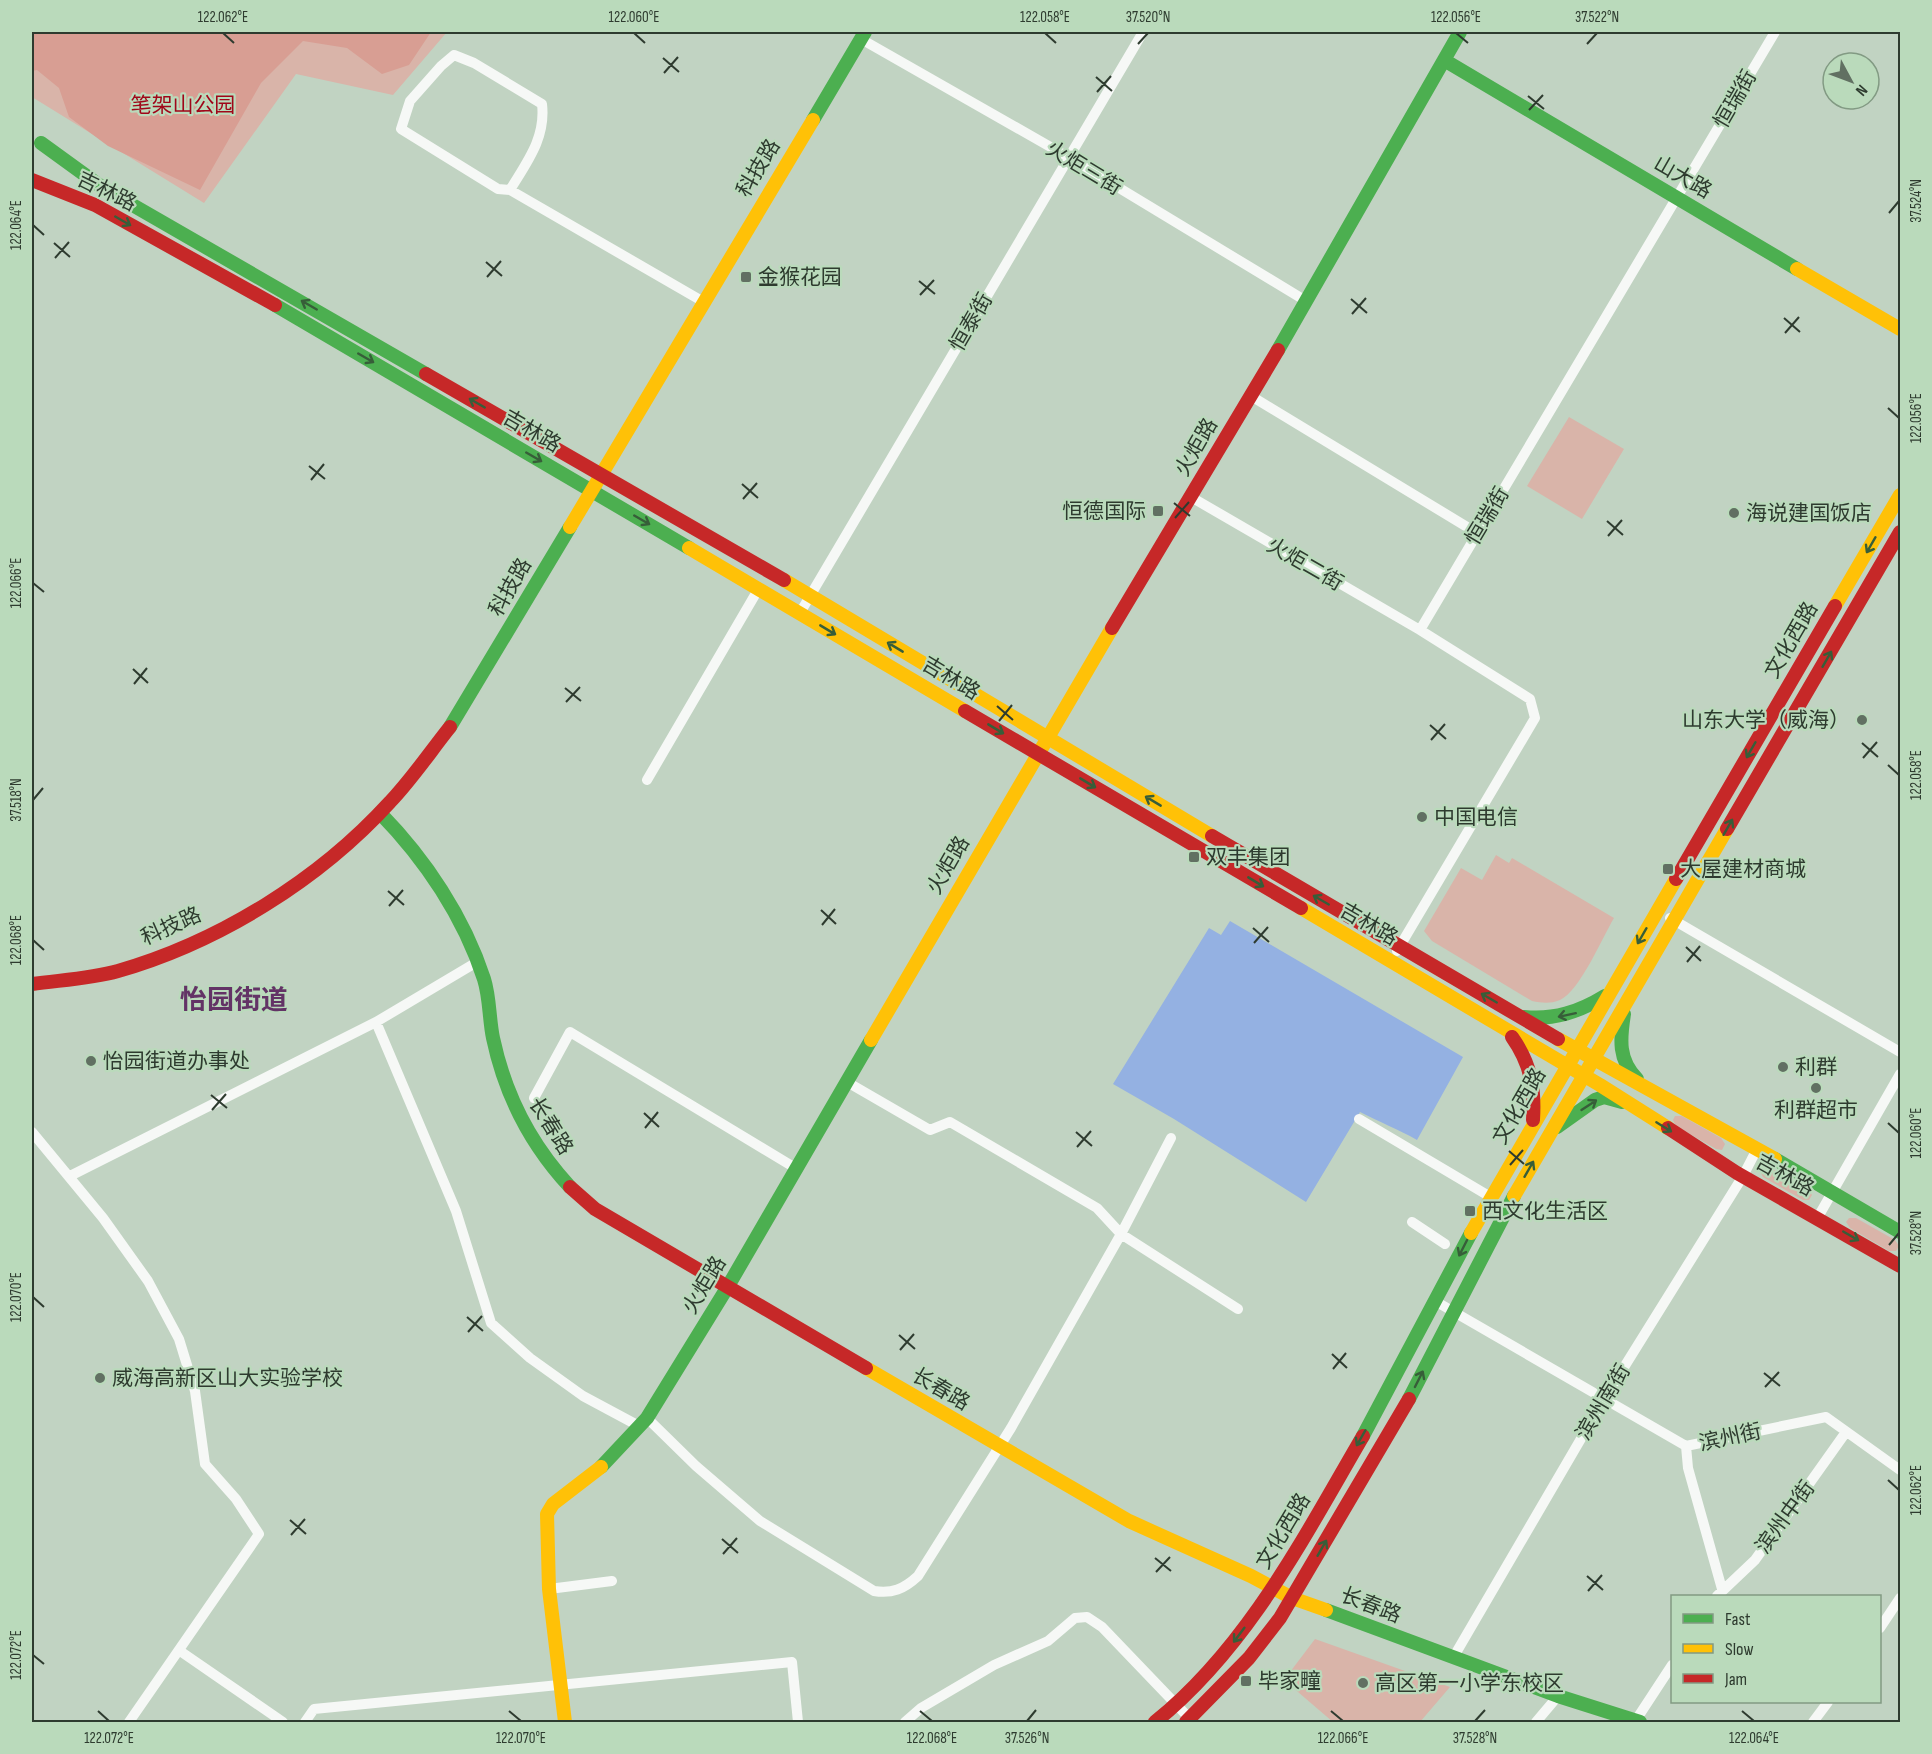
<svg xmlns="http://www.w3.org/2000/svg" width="1932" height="1754" font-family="'Sofia Sans Condensed','Noto Sans SC',sans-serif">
	<rect width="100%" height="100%" fill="#c1d3c2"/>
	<path fill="#d9b4a9" d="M32,32H447L393,95L296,74L204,203L32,97Z
		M1569,417L1624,449L1582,519L1527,486Z
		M1496,855L1509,863L1512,858L1614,918C1602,938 1580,991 1560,1000C1550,1004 1542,1003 1532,1001L1432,941L1424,931L1461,868L1482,880Z
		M1675,1116H1682L1721,1138L1725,1144L1722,1150L1716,1149L1676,1126L1673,1120Z
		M1762,1167H1769L1808,1189L1812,1195L1809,1200H1803L1763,1177L1760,1171Z
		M1849,1218H1856L1895,1240L1899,1246L1896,1251H1889L1850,1228L1846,1222Z
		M1315,1639L1450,1687L1420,1722H1333L1284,1680Z"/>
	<path fill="#d89e93" d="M32,32H431L409,65L382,74L347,48L303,41L261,83L200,190L108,146L69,117L59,88L37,70L32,71Z"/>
	<path fill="#94b1e2" d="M1230,921L1463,1057L1417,1140C1398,1129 1379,1122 1360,1112L1306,1202L1174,1119L1113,1084L1209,928L1221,935Z"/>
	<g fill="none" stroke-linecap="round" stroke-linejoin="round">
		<path stroke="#f6f8f6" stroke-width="10" d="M861,39L1068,157L1306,301
			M510,190C527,162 546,138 542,104L474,63L454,55L441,66L410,101L401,129L498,189L510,190L702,301
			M1251,396L1477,533
			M1191,497L1420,630
			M800,613L1143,32
			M647,780L759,588
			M1670,918L1900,1052
			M1397,951L1535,718L1530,699L1420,630L1775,32
			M376,1022L456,1211L491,1323L530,1358L583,1396L639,1426
			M847,1082L930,1130L950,1122L1097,1208L1121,1234L1238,1309
			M534,1098L570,1032L797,1169
			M1359,1119L1494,1199
			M32,1132L103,1218L148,1281L179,1339L195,1391L205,1464L236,1499L259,1534L129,1722
			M70,1176L376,1022L477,962
			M1818,1217L1900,1074
			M1412,1222L1445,1244
			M1435,1301L1686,1446L1826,1417L1900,1470
			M647,1418L696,1466L760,1521L874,1591C892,1594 904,1589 918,1576L1011,1428L1121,1234L1171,1138
			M1686,1446L1688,1468L1722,1589
			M549,1589L612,1581
			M1717,1596L1755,1560L1846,1432
			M1880,1628L1900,1598
			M180,1651L283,1722
			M1453,1658L1603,1401L1743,1176L1757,1149
			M1636,1720L1672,1665
			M305,1722L314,1709L792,1662L798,1722
			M905,1722L921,1708L994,1665L1048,1641L1075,1618L1087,1617L1102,1627L1193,1722
			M1536,1722L1558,1696
			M1813,1722L1828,1702"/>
		<path stroke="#4caf50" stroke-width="14" d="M1444,60L1797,269
			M813,120L865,32
			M41,143L103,188L426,374
			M275,305L689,548
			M1278,350L1460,32
			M450,727L570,527
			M380,813C425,859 464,917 484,979C490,998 489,1019 493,1038C505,1095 530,1144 570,1187
			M1624,1014C1620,1039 1618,1060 1637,1079
			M1524,1017C1554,1020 1579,1012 1605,996
			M1557,1127L1595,1100L1604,1097L1622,1102
			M1775,1159L1900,1232
			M1409,1399L1514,1196
			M1363,1436L1471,1233
			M601,1467L647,1418L727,1288L871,1040
			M1326,1610L1558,1696L1640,1722"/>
		<path stroke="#ffc107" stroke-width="14" d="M1797,269L1900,329
			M570,527L813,120
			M689,548L965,711
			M784,580L1212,836
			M1835,606L1900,495
			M1301,908L1600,1085L1668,1128
			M1558,1039L1775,1159
			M871,1040L1112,628
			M1514,1196L1727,829
			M1471,1233L1676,879
			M866,1368L1129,1521L1251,1576L1292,1598L1326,1610
			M565,1722L549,1589L547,1514L553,1504L601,1467"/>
		<path stroke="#c62828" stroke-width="14" d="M32,180L95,205L275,305
			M426,374L784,580
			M1112,628L1278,350
			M965,711L1301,908
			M1727,829L1900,532
			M1212,836L1558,1039
			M1676,879L1835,606
			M32,984C60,980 90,979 118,971C219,942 319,880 390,802C412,779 430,752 450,727
			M1512,1037C1531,1064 1535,1088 1533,1120
			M1668,1128L1737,1173L1900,1266
			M570,1187L595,1209L866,1368
			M1155,1722C1248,1647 1304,1537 1363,1436
			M1186,1722L1249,1658L1280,1618L1409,1399"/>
	</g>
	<defs><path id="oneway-shaft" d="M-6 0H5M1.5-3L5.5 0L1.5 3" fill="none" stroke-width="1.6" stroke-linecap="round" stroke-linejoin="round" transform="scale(1.5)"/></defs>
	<g stroke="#375e39">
		<use href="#oneway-shaft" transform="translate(123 221) rotate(30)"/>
		<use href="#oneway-shaft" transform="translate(309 305) rotate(-150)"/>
		<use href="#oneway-shaft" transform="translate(366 358) rotate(30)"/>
		<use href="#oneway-shaft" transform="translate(477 403) rotate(-150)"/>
		<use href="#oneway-shaft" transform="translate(534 457) rotate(30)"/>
		<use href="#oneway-shaft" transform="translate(642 520) rotate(30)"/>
		<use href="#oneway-shaft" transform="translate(1871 545) rotate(120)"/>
		<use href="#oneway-shaft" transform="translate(828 630) rotate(31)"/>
		<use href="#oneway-shaft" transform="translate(895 647) rotate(-149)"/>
		<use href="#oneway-shaft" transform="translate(1827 659) rotate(-60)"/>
		<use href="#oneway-shaft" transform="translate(996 729) rotate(31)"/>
		<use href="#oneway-shaft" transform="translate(1751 750) rotate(120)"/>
		<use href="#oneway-shaft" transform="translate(1088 783) rotate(31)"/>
		<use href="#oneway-shaft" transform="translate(1153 801) rotate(-149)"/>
		<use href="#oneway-shaft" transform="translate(1728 827) rotate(-60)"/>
		<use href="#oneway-shaft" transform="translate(1256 882) rotate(31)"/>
		<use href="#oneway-shaft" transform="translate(1321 900) rotate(-150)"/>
		<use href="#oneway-shaft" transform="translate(1642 936) rotate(120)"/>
		<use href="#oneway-shaft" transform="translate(1489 998) rotate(-150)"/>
		<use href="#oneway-shaft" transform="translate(1567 1015) rotate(168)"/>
		<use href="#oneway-shaft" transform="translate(1589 1105) rotate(-33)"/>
		<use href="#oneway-shaft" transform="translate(1664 1127) rotate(32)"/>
		<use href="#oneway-shaft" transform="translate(1529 1169) rotate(-60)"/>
		<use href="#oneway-shaft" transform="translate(1851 1236) rotate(30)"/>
		<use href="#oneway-shaft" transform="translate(1463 1248) rotate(117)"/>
		<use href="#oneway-shaft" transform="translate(1419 1379) rotate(-63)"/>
		<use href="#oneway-shaft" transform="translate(1361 1438) rotate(120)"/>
		<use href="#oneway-shaft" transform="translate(1322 1548) rotate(-60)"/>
		<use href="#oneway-shaft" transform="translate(1239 1635) rotate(127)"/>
	</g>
	<path fill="none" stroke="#2e3b2f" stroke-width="2" d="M223,33L234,43M634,33L645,43M1045,33L1056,43M1456,33L1468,43M1138,44L1148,33M1587,44L1597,33M663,58L679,72M664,73L678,57M1096,77L1112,91M1097,92L1111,76M1528,96L1544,109M1529,110L1543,95M1889,213L1899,201M33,225L44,235M54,243L70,257M55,258L69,242M486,262L502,276M487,277L501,261M919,281L935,294M920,295L934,280M1351,299L1367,313M1352,314L1366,298M1784,318L1800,332M1785,333L1799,317M1888,408L1899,418M309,466L325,479M311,480L324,464M742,484L758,498M743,499L757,483M1174,503L1190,516M1175,518L1189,502M1607,521L1623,535M1608,536L1622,520M33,583L44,592M133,669L148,683M134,684L147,668M565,688L581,701M566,702L580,687M997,706L1013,720M999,721L1012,705M1430,725L1446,739M1431,740L1445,724M1862,743L1878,757M1863,758L1877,742M1888,765L1899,775M33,800L43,788M388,891L404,905M389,906L403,890M821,910L836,924M822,925L835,909M1253,928L1269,942M33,940L44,950M1254,943L1268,927M1686,947L1701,961M1687,962L1700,946M211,1095L227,1108M212,1110L226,1094M644,1113L659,1127M1888,1123L1899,1133M645,1128L658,1112M1076,1132L1092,1146M1077,1147L1091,1131M1509,1151L1524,1164M1510,1165L1523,1150M1889,1245L1899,1233M33,1297L44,1307M467,1317L483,1331M468,1332L482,1316M899,1335L915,1349M900,1350L914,1334M1332,1354L1347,1368M1333,1369L1346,1353M1764,1373L1780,1386M1765,1387L1779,1372M1888,1480L1899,1490M290,1520L306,1534M291,1535L305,1519M722,1539L738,1553M723,1554L737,1538M1155,1558L1171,1571M1156,1572L1170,1557M1587,1576L1603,1590M1588,1591L1602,1575M33,1655L44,1664M98,1711L109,1721M509,1711L521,1721M920,1711L932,1721M1331,1711L1343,1721M1742,1711L1754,1721M1027,1721L1036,1710M1475,1721L1485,1710"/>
	<g fill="#617062" stroke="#badabb" stroke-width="2">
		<rect x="740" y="271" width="12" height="12" rx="3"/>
		<rect x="1152" y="505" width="12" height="12" rx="3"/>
		<circle cx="1734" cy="513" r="6"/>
		<circle cx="1862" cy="720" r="6"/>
		<circle cx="1422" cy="817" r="6"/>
		<rect x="1188" y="851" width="12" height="12" rx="3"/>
		<rect x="1662" y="863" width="12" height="12" rx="3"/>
		<circle cx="91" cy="1061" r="6"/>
		<circle cx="1783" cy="1067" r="6"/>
		<circle cx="1816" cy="1088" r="6"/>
		<rect x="1464" y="1205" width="12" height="12" rx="3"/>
		<circle cx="100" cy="1378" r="6"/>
		<rect x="1240" y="1675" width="12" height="12" rx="3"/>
		<circle cx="1363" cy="1683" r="6"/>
	</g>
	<g text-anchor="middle" stroke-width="4.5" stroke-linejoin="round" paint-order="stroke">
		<g font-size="21" fill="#2e3b2f" stroke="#badabb">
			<text transform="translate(1735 99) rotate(-60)" y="7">恒瑞街</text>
			<text transform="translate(758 168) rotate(-59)" y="7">科技路</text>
			<text transform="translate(1084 168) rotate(31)" y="7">火炬三街</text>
			<text transform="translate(1683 177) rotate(30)" y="7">山大路</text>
			<text transform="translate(107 191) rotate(26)" y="7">吉林路</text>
			<text transform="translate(971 322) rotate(-60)" y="7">恒泰街</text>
			<text transform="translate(532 431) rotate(30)" y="7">吉林路</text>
			<text transform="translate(1196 447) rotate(-60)" y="7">火炬路</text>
			<text transform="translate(1487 516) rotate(-59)" y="7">恒瑞街</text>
			<text transform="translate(1305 564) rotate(30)" y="7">火炬二街</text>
			<text transform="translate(510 587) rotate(-60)" y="7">科技路</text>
			<text transform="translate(1791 640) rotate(-60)" y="7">文化西路</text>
			<text transform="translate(951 678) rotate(31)" y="7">吉林路</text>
			<text transform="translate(948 865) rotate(-60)" y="7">火炬路</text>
			<text transform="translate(1369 924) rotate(30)" y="7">吉林路</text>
			<text transform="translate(171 926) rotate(-24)" y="7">科技路</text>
			<text transform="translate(1519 1106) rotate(-60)" y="7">文化西路</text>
			<text transform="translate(551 1126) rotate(58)" y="7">长春路</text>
			<text transform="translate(1785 1175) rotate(29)" y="7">吉林路</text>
			<text transform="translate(704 1285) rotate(-59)" y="7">火炬路</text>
			<text transform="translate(941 1389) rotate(30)" y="7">长春路</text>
			<text transform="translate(1603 1402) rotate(-59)" y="7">滨州南街</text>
			<text transform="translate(1730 1437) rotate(-12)" y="7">滨州街</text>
			<text transform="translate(1785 1517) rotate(-54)" y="7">滨州中街</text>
			<text transform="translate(1283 1531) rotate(-59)" y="7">文化西路</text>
			<text transform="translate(1371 1605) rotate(21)" y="7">长春路</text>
		</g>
		<g font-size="21" fill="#a00619" stroke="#badabb">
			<text x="183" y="112">笔架山公园</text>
		</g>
		<g font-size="21" fill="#2e3b2f" stroke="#badabb" text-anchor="start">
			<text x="758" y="284">金猴花园</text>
			<text x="1146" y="518" text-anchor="end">恒德国际</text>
			<text x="1746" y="520">海说建国饭店</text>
			<text x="1850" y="727" text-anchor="end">山东大学（威海）</text>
			<text x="1434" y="824">中国电信</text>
			<text x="1206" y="864">双丰集团</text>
			<text x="1680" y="876">大屋建材商城</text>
			<text x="103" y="1068">怡园街道办事处</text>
			<text x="1795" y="1074">利群</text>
			<text x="1816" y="1117" text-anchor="middle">利群超市</text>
			<text x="1482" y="1218">西文化生活区</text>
			<text x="112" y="1385">威海高新区山大实验学校</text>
			<text x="1258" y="1688">毕家疃</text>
			<text x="1375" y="1690">高区第一小学东校区</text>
		</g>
		<g font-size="27" font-weight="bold" fill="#633366" stroke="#badabb">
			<text x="234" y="1009">怡园街道</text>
		</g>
	</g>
	<rect width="1932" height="1754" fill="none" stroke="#badabb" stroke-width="66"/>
	<rect x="1671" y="1595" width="210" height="108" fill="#badabb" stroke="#829a83" stroke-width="1.5"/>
	<rect x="1683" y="1614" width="30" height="9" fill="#4caf50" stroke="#829a83" stroke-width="1.5"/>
	<text x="1725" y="1625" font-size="18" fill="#2e3b2f">Fast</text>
	<rect x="1683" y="1644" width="30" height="9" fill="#ffc107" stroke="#829a83" stroke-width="1.5"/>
	<text x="1725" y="1655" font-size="18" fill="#2e3b2f">Slow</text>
	<rect x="1683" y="1674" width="30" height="9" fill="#c62828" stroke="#829a83" stroke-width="1.5"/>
	<text x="1725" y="1685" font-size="18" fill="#2e3b2f">Jam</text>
	<g transform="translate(1851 81) rotate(131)"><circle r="28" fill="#badabb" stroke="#829a83" stroke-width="1.5"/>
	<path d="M0-4.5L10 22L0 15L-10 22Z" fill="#617062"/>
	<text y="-9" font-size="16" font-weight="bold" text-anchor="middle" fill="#2e3b2f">N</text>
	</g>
	<rect x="33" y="33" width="1866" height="1688" fill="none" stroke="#2e3b2f" stroke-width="2"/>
	<g font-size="15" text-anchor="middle" fill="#2e3b2f">
		<text x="223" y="22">122.062°E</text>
		<text x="634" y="22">122.060°E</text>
		<text x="1045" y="22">122.058°E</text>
		<text x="1148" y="22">37.520°N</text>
		<text x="1456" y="22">122.056°E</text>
		<text x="1597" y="22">37.522°N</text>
		<text transform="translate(1916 201) rotate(-90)" y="5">37.524°N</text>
		<text transform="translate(16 225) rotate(-90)" y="5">122.064°E</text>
		<text transform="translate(1916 418) rotate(-90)" y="5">122.056°E</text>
		<text transform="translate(16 583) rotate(-90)" y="5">122.066°E</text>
		<text transform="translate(1916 775) rotate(-90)" y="5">122.058°E</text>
		<text transform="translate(16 800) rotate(-90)" y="5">37.518°N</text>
		<text transform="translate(16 940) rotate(-90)" y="5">122.068°E</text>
		<text transform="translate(1916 1133) rotate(-90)" y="5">122.060°E</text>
		<text transform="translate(1916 1233) rotate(-90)" y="5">37.528°N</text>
		<text transform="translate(16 1297) rotate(-90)" y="5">122.070°E</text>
		<text transform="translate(1916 1490) rotate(-90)" y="5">122.062°E</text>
		<text transform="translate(16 1655) rotate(-90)" y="5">122.072°E</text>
		<text x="109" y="1743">122.072°E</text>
		<text x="521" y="1743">122.070°E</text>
		<text x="932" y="1743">122.068°E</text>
		<text x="1027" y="1743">37.526°N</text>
		<text x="1343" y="1743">122.066°E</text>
		<text x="1475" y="1743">37.528°N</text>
		<text x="1754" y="1743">122.064°E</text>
	</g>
</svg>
